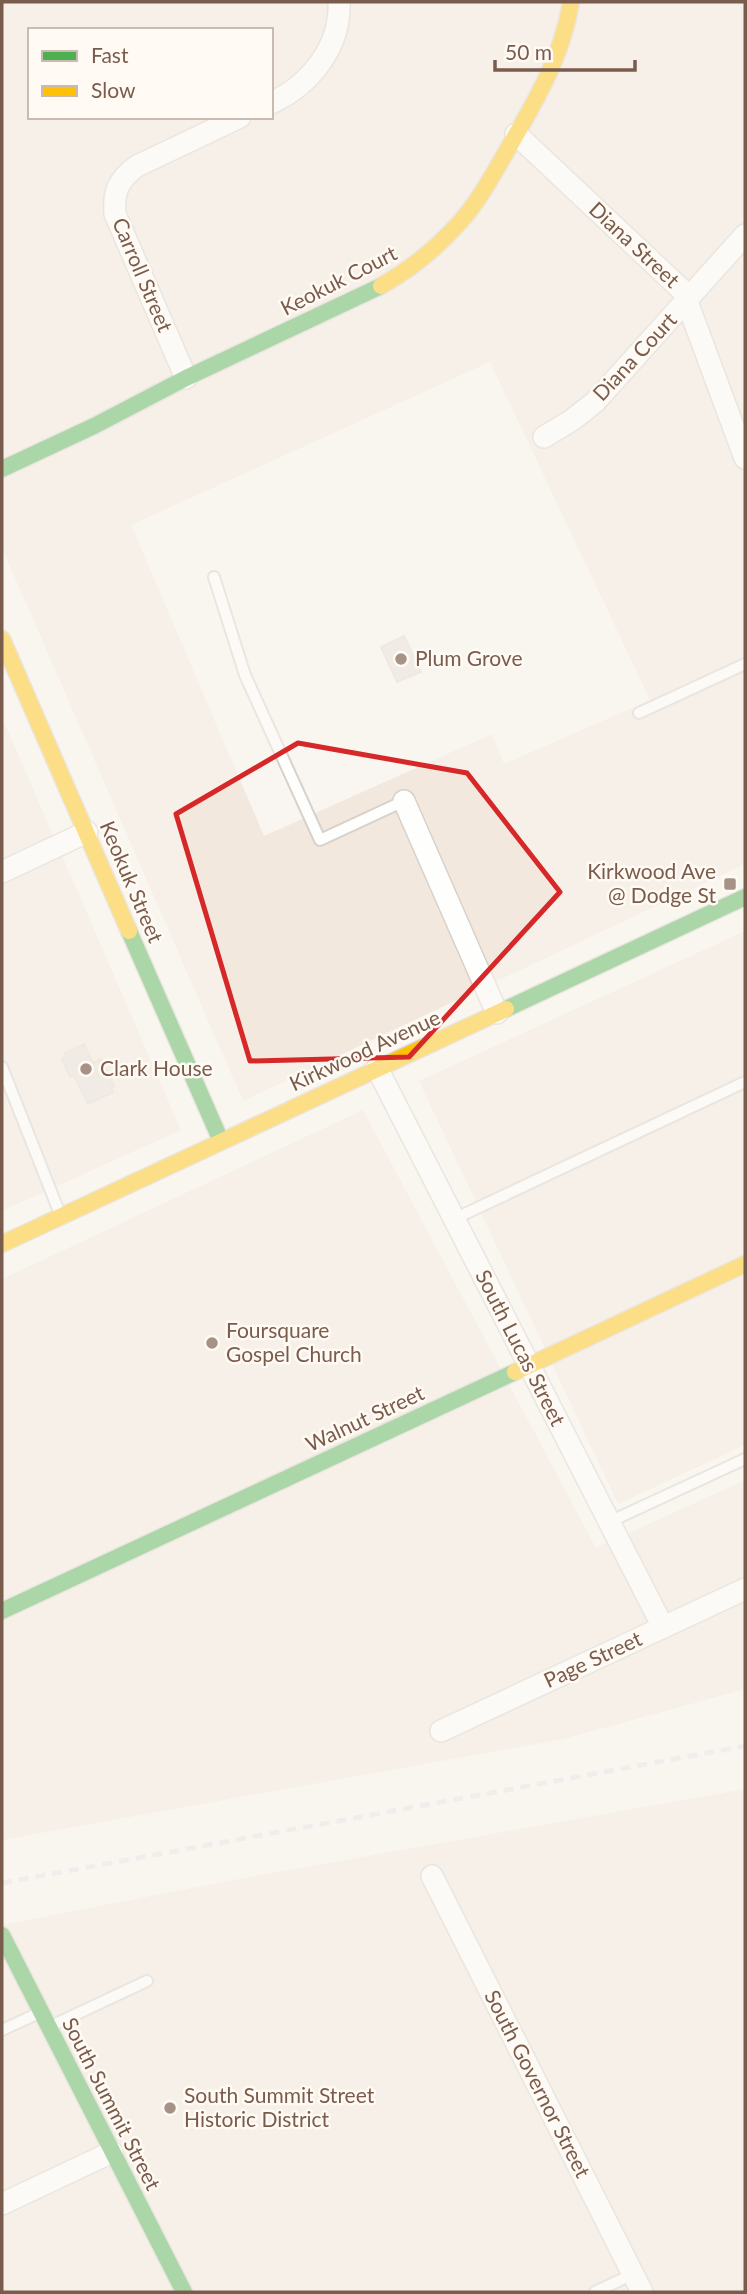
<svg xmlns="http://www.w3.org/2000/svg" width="747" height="2294" font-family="Lato,sans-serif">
	<rect width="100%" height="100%" fill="#f9f5f0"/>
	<path fill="#f2e8de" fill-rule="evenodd" d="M2,2H745V864L243,1101L2,548ZM30,30H271V117H30ZM490,362L650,700L504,764L492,734L264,836L131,525Z
		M2,717L181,1130L2,1211Z
		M745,931V1445L618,1504L419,1081Z
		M363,1110L596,1548L745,1480V1689L564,1739L2,1840V1279Z
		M745,1789V2292H2V1925L233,1880Z"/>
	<path fill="#e6ded7" stroke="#e2d8d2" stroke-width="2" d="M404,636L421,672L397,682L381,647Z
		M84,1044L93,1063L101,1059L114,1086L111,1088L113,1092L88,1104L74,1075L70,1077L62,1059L66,1057L65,1053Z"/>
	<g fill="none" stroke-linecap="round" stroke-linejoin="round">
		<g stroke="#d7d1cb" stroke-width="14">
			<path id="lane" d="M214,577L245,675L320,840L404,801
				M639,713L745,664
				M2,1067L60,1214
				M454,1219L745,1082
				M609,1522L745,1459
				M51,2026L147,1981
				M2,2030L41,2012
				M595,2292L633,2274"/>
		</g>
		<g stroke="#d7d1cb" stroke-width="24">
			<path id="street" d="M271,103C310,85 341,47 339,2
				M516,134L683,291L745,458
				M186,378L115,214C113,191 119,179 137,166L240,117
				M544,437L572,420L595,402L745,235
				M404,801L497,1013
				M2,872L87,832
				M377,1068L663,1627
				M441,1731L745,1589
				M432,1876L642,2292
				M2,2204L112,2152"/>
		</g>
		<g stroke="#d9d2cb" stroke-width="19">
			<path id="fast" d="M2,469L94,426L186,378L381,286
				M129,931L221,1141
				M506,1009L745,897
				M2,1611L515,1372
				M2,1935L184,2292"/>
		</g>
		<g stroke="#d9d2cb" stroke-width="19">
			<path id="slow" d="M381,286C411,269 437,248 460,222C478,202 491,178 505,154C533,105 562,59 571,2
				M2,639L129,931
				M2,1244L506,1009
				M515,1372L745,1264"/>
		</g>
		<use href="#lane" stroke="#fefefd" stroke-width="10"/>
		<use href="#street" stroke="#fefefd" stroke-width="21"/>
		<use href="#fast" stroke="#4caf50" stroke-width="16"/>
		<use href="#slow" stroke="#ffc107" stroke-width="16"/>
		<path stroke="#e6e3e7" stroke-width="5" stroke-dasharray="10 7" stroke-linecap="butt" d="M2,1883L745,1746"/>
	</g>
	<path d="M0 0H747V2294H0ZM298,743L467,773L560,892L409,1057L250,1061L176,814Z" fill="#f9f5f0" fill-opacity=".55" fill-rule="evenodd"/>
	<path fill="none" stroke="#d62828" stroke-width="5" stroke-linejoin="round" d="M298,743L467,773L560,892L409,1057L250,1061L176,814Z"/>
	<g fill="#a69286" stroke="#fffaf3" stroke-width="2.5">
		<circle cx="401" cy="659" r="7"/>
		<rect x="723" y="877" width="14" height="14" rx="3.5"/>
		<circle cx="86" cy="1069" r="7"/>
		<circle cx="212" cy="1343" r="7"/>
		<circle cx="170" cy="2108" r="7"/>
	</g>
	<g text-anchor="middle" stroke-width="5" stroke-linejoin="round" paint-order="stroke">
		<g font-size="21" fill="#7a5c4d" stroke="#fffaf3">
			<text transform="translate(634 245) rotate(43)" y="7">Diana Street</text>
			<text transform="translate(142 275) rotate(67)" y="7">Carroll Street</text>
			<text transform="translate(339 281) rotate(-27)" y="7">Keokuk Court</text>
			<text transform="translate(635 357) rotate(-47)" y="7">Diana Court</text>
			<text transform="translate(131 882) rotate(67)" y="7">Keokuk Street</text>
			<text transform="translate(365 1051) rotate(-25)" y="7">Kirkwood Avenue</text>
			<text transform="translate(520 1348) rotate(63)" y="7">South Lucas Street</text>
			<text transform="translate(365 1419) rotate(-25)" y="7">Walnut Street</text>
			<text transform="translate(593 1660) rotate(-25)" y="7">Page Street</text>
			<text transform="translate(537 2084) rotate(63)" y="7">South Governor Street</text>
			<text transform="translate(111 2104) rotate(63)" y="7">South Summit Street</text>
		</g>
		<g font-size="21" fill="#7a5c4d" stroke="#fffaf3" text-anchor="start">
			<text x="415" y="666">Plum Grove</text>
			<text x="716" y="879" text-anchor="end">Kirkwood Ave<tspan x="716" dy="24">@ Dodge St</tspan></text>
			<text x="100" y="1076">Clark House</text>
			<text x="226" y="1338">Foursquare<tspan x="226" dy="24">Gospel Church</tspan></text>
			<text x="184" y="2103">South Summit Street<tspan x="184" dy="24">Historic District</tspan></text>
		</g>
	</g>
	<rect width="747" height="2294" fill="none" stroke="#7a5c4d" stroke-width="7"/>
	<rect x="28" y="28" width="245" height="91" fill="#fffaf3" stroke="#cabbb1" stroke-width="2"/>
	<rect x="42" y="51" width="35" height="10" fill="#4caf50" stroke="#cabbb1" stroke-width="2"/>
	<text x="91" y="63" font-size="21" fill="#7a5c4d">Fast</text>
	<rect x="42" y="86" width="35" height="10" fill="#ffc107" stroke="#cabbb1" stroke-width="2"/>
	<text x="91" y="98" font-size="21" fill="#7a5c4d">Slow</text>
	<path d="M495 60v10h140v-10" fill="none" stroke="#7a5c4d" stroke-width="3.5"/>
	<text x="505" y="60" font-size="21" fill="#7a5c4d" stroke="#fffaf3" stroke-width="5" paint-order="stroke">50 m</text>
</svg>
